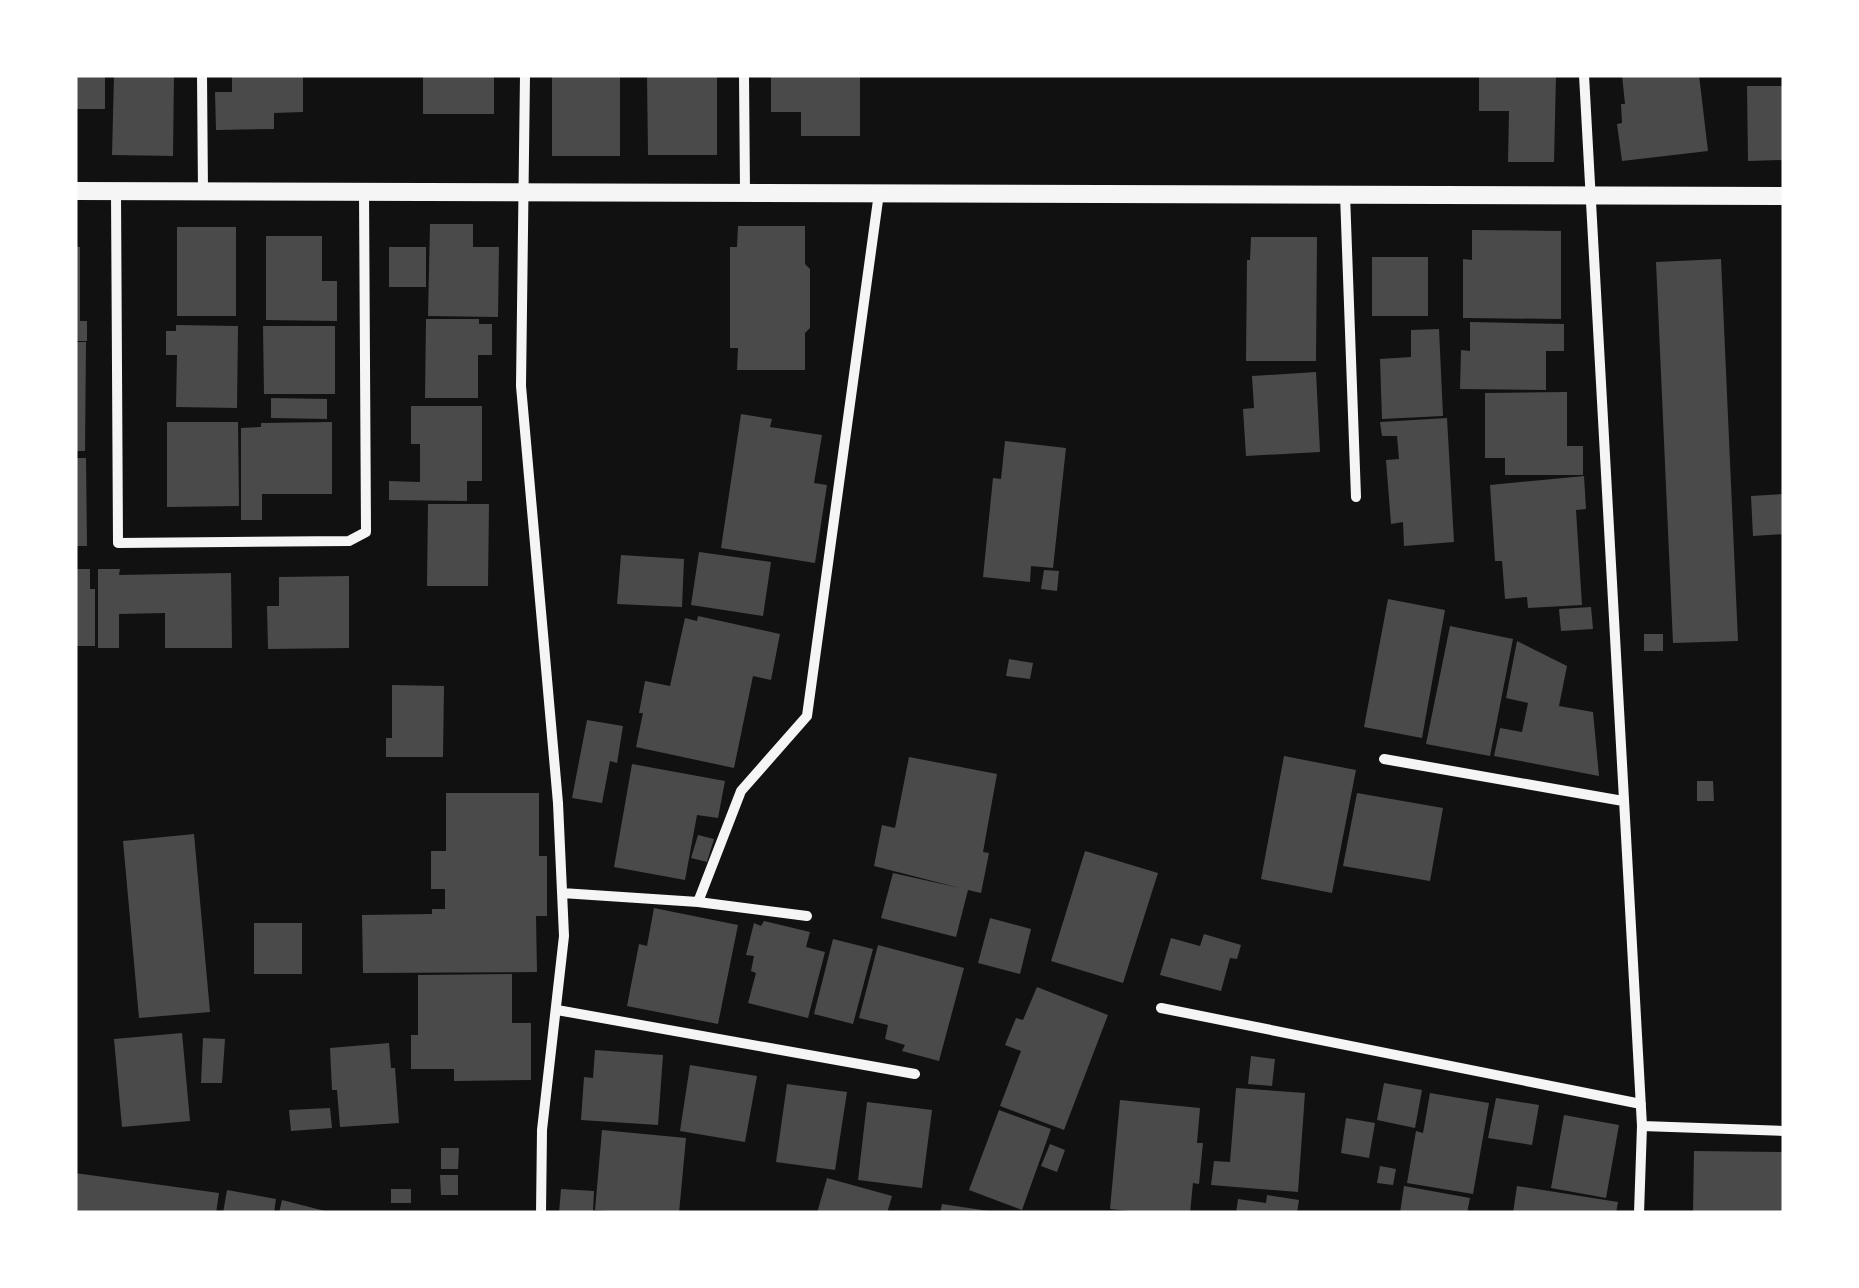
<svg xmlns="http://www.w3.org/2000/svg" width="1859" height="1288" font-family="Raleway,sans-serif">
	<rect width="100%" height="100%" fill="#111"/>
	<path fill="#4a4a4a" d="M75,75H105V109H75Z
		M114,75H174L173,156L112,155Z
		M232,75H303V112L274,113V129L216,130L215,92H232Z
		M423,75H494V114H423Z
		M552,75H620V156H552Z
		M647,75H717V155H648Z
		M771,75H860V136H801V112H771Z
		M1479,75H1556L1554,162H1508L1509,111H1479Z
		M1622,75H1699L1708,151L1622,161L1617,124L1622,123L1621,104H1625Z
		M1747,86H1784V160L1748,161Z
		M430,224H473V247H499L498,317L428,316Z
		M738,226H805V264L810,269V328L805,333V370H737L738,348H730V247H737Z
		M177,227H236V316H177Z
		M1472,230L1561,231V319L1463,318V259L1472,260Z
		M266,236H322V281H337V321L266,320Z
		M1251,237H1317L1316,361H1246L1247,260H1250Z
		M75,246L80,247V321H87V341H75Z
		M389,247H426V287H389Z
		M1372,257H1428V316H1372Z
		M1721,259L1738,641L1673,643L1656,262Z
		M426,319H479V324H492V355H478V398H425Z
		M1470,322L1564,324V351H1546V390L1460,389L1461,350L1470,351Z
		M176,325L238,326L237,408L176,407L177,355H166V331H176Z
		M263,326H335V394H264Z
		M1439,329L1443,416L1382,419L1380,359L1411,357V330Z
		M75,342H86L85,451H75Z
		M1316,372L1320,452L1246,456L1243,409L1254,408L1252,376Z
		M1567,392V446H1583V475H1505V458H1485V393Z
		M271,398L327,399V419L271,418Z
		M411,406H482V481H467V501L389,500V481L420,482V444H411Z
		M741,414L772,419L770,427L822,435L814,483L827,485L815,563L721,548Z
		M1447,418L1454,542L1404,546L1403,522L1391,524L1386,460L1399,459L1397,436H1382L1380,422Z
		M167,422H238L239,506L167,507Z
		M332,422V494H262V520H241V428L261,427V423Z
		M1005,441L1066,448L1053,568L1031,566L1030,582L983,577L993,478L1001,479Z
		M75,458H86L87,546H75Z
		M1584,476L1586,509L1576,510L1582,605L1528,608L1527,597L1505,599L1502,561H1495L1490,485Z
		M1784,494V534L1753,536L1751,496Z
		M428,504H489L488,586H427Z
		M699,552L771,562L763,616L691,605Z
		M621,555L684,559L682,607L617,604Z
		M75,569H90V589H95V646H75Z
		M98,569H120L119,575L231,573L232,648H165V613L119,614V648H98Z
		M1044,570L1059,571L1057,591L1041,589Z
		M349,576V648L268,649L267,606H279V577Z
		M1388,599L1445,610L1422,738L1364,727Z
		M1591,607L1593,629L1561,631L1559,609Z
		M698,616L780,634L771,680L753,676L734,768L636,747L643,713H639L645,681L670,686L685,618L697,621Z
		M1450,626L1513,639L1490,756L1426,744Z
		M1644,634H1663V651H1644Z
		M1517,641L1567,666L1559,706L1593,712L1599,776L1494,756L1500,728L1522,732L1528,703L1506,698Z
		M1009,659L1033,663L1030,679L1006,676Z
		M392,685L444,686L443,757H386V738H392Z
		M587,720L623,726L617,763L610,761L602,803L572,798Z
		M1284,756L1356,770L1332,893L1261,879Z
		M909,757L997,774L983,852L989,853L981,893L968,890L956,937L881,918L893,873L960,888L874,866L882,825L895,828Z
		M632,764L725,781L718,818L697,815L685,880L614,867Z
		M1697,781H1713L1714,801H1697Z
		M446,793H539V856H547V916H536L537,972L363,973L362,915L432,914V909H445V889H431V851H446Z
		M1357,793L1443,808L1430,881L1343,866Z
		M194,834L210,1012L139,1018L123,841Z
		M698,835L714,839L707,862L691,858Z
		M1085,851L1158,873L1123,983L1051,961Z
		M654,908L738,925L718,1024L627,1006L639,944L647,946Z
		M990,918L1031,929L1020,974L978,963Z
		M764,921L810,932L806,947L825,952L808,1018L748,1003L756,973L751,971L754,956L746,955L754,923L761,926Z
		M254,923H302V974H254Z
		M1204,934L1241,945L1237,959L1230,958L1221,991L1160,975L1171,938L1200,946Z
		M833,939L873,949L853,1024L814,1014Z
		M878,945L964,968L939,1061L902,1051L905,1045L885,1039L888,1025L859,1018Z
		M512,974V1023H531V1080L454,1081V1069H411V1035H418V975Z
		M1037,987L1108,1015L1064,1130L1000,1106L1021,1051L1005,1045L1016,1018L1023,1020Z
		M182,1033L190,1121L122,1127L114,1039Z
		M203,1038L225,1039L222,1083H201Z
		M389,1043L391,1068H395L399,1123L340,1127L337,1090H332L330,1048Z
		M595,1050L663,1055L658,1125L581,1120L584,1077L593,1078Z
		M1251,1056L1275,1059L1272,1086L1248,1084Z
		M690,1065L757,1076L745,1142L680,1131Z
		M1384,1083L1422,1090L1415,1128L1377,1120Z
		M787,1084L847,1092L835,1170L776,1162Z
		M1236,1088L1305,1093L1298,1192L1211,1185L1214,1161L1230,1162Z
		M1430,1093L1489,1103L1473,1194L1407,1183L1416,1131L1423,1133Z
		M1496,1098L1539,1105L1532,1145L1488,1138Z
		M1120,1100L1200,1108L1197,1143H1203L1199,1184L1193,1183L1190,1213H1151L1110,1209Z
		M867,1102L932,1110L922,1188L858,1180Z
		M330,1108L332,1128L291,1131L289,1110Z
		M999,1110L1051,1129L1022,1210L969,1190Z
		M1564,1115L1619,1125L1606,1198L1551,1188Z
		M1346,1118L1375,1123L1369,1158L1341,1153Z
		M602,1130L686,1138L679,1213H634L595,1210Z
		M1050,1144L1065,1150L1057,1172L1041,1166Z
		M441,1148H459L458,1169H441Z
		M1694,1151L1784,1152V1213H1693Z
		M1380,1166L1396,1169L1393,1185L1377,1183Z
		M75,1173L219,1193L216,1213H75Z
		M440,1175H458V1195H441Z
		M827,1178L892,1196L887,1213H817Z
		M1404,1186L1470,1198L1467,1213H1400Z
		M1517,1186L1618,1202L1616,1213H1513Z
		M391,1189H411V1203H391Z
		M561,1189L594,1191L593,1213H559Z
		M227,1190L276,1199L274,1213H223Z
		M1267,1195L1299,1200L1297,1213H1236L1238,1199L1266,1203Z
		M282,1200L329,1212V1213H279Z
		M942,1204L989,1211V1213H940Z"/>
	<g fill="none" stroke-linecap="round" stroke-linejoin="round">
		<path stroke="#f5f5f5" stroke-width="10" d="M202,75L203,192
			M525,75L521,386L558,803L564,936L542,1130L541,1213
			M744,75L745,193
			M1584,75L1642,1126L1639,1213
			M116,192L118,543L349,541L366,532L364,192
			M1345,194L1356,497
			M1384,759L1623,801
			M562,893L698,902L741,791L807,716L879,193
			M698,902L807,916
			M1161,1008L1641,1104
			M557,1010L915,1074
			M1642,1126L1784,1131"/>
		<path stroke="#f5f5f5" stroke-width="18" d="M75,191L1784,196"/>
	</g>
	<rect width="1859" height="1288" fill="none" stroke="#ffffff" stroke-width="155"/>
</svg>
